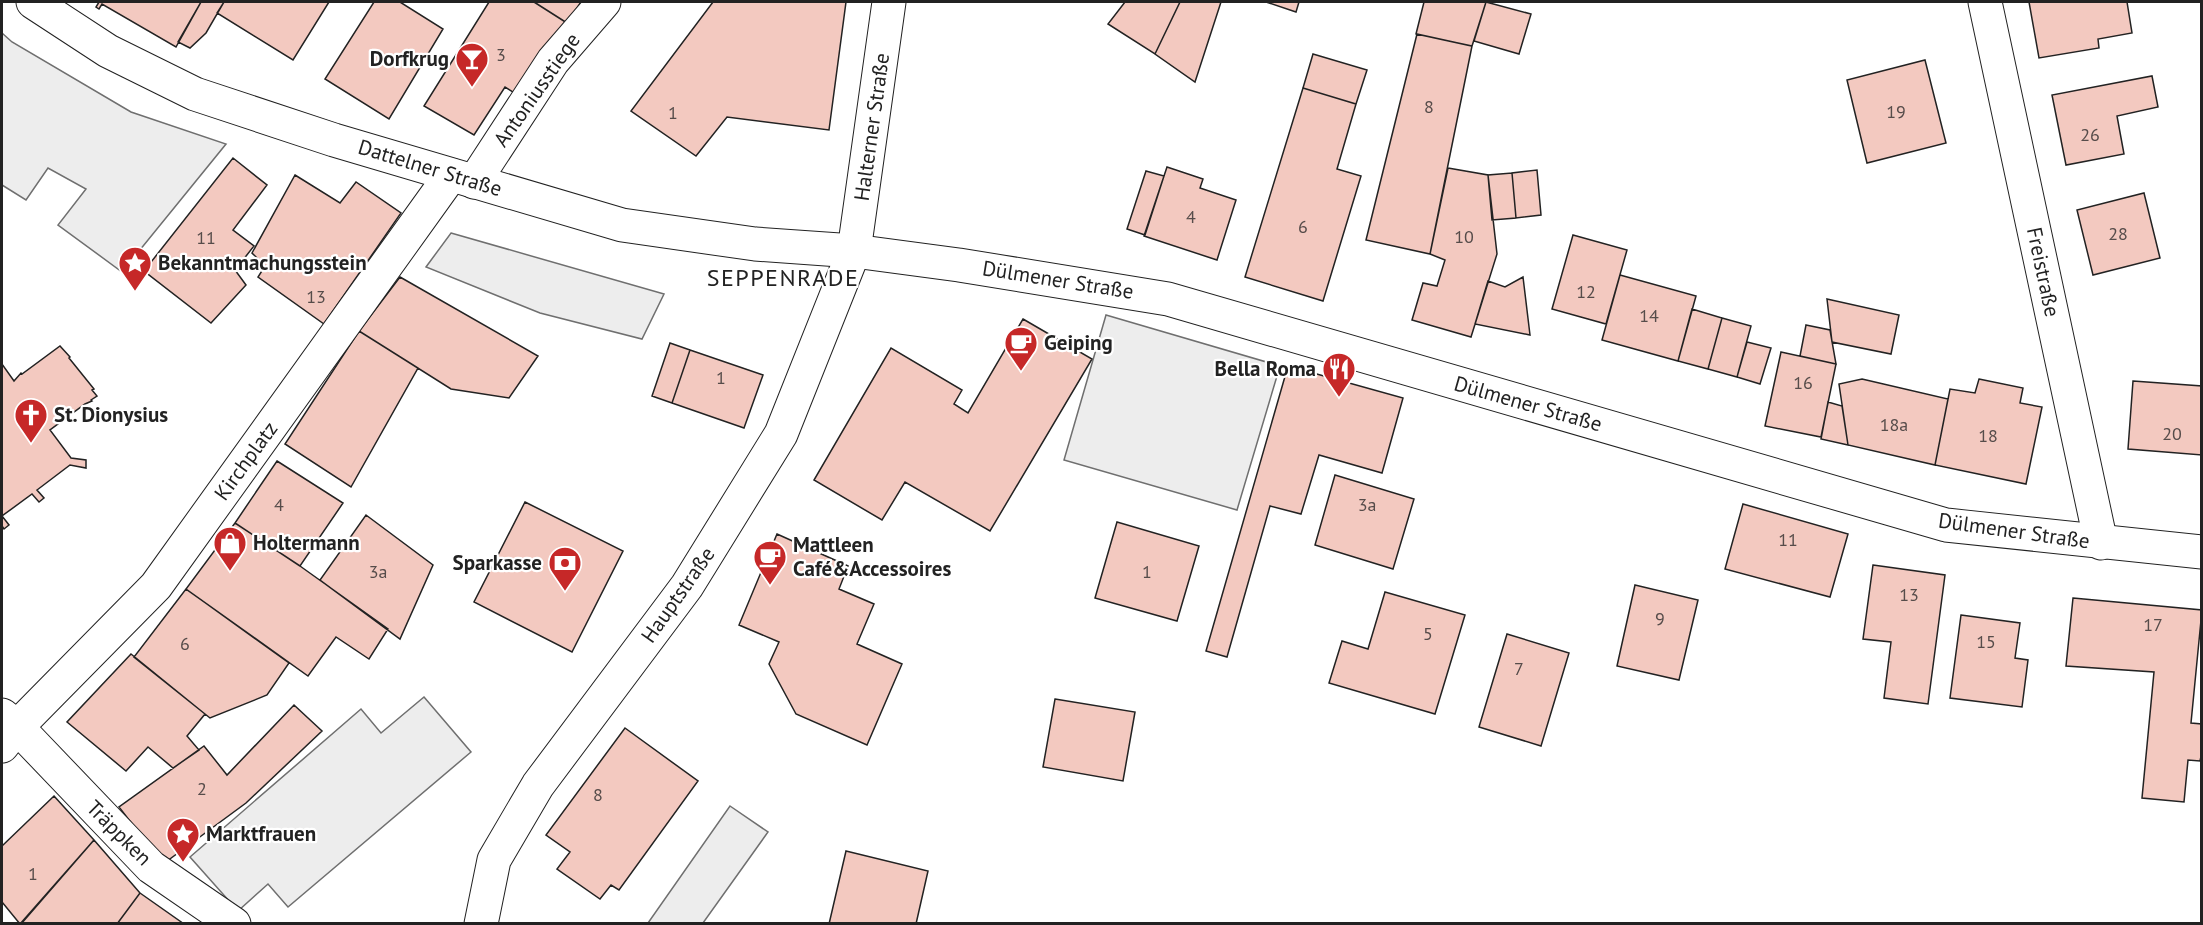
<svg xmlns="http://www.w3.org/2000/svg" width="2203" height="925" font-family="'PT Sans',sans-serif">
	<rect width="100%" height="100%" fill="#fff"/>
	<path fill="#ededed" stroke="#6f6f6f" stroke-width="1.5" d="M2,33L12,42L131,112L226,144L122,272L58,225L86,189L48,168L26,200L2,185Z
		M451,233L664,294L642,339L540,313L426,267Z
		M1106,315L1280,366L1237,510L1064,460Z
		M424,697L471,752L288,907L268,884L238,911L190,857L361,709L381,733Z
		M730,806L768,832L703,923H648Z"/>
	<path fill="#f3c9c0" stroke="#222" stroke-width="1.5" d="M99,2H201L176,47L102,4L99,9L96,7Z
		M201,2H224L206,33L190,48L178,42Z
		M224,2H329L293,60L217,13Z
		M374,2H400L443,29L389,119L325,79Z
		M489,2H534L567,23L519,96L505,87L474,135L424,106Z
		M534,2H581L567,23Z
		M713,2H846L829,130L727,117L696,156L631,111Z
		M1125,2H1180L1155,54L1108,24Z
		M1180,2H1221L1195,82L1155,54Z
		M1266,2H1299L1296,12Z
		M1424,2H1486L1472,46L1416,34Z
		M1486,2L1531,14L1519,54L1474,41Z
		M2029,2H2127L2132,33L2098,39L2099,48L2039,58Z
		M1417,34L1472,46L1430,254L1366,240Z
		M1313,54L1367,70L1356,104L1303,88Z
		M1925,60L1946,143L1867,163L1847,80Z
		M2152,76L2158,107L2117,116L2124,154L2066,165L2052,95Z
		M1303,88L1356,104L1337,169L1361,176L1323,301L1245,277Z
		M233,158L267,185L233,230L254,246L235,270L246,285L211,323L144,271Z
		M1167,167L1203,179L1200,188L1236,200L1217,260L1144,236Z
		M1448,168L1488,175L1497,254L1471,337L1412,320L1423,283L1437,286L1445,260L1430,254Z
		M1537,170L1541,215L1516,218L1512,173Z
		M1146,171L1164,176L1145,235L1127,229Z
		M1512,173L1516,218L1492,220L1488,175Z
		M295,175L340,203L356,182L401,213L324,324L258,277L265,266L252,253Z
		M2144,193L2160,258L2093,275L2077,210Z
		M1573,235L1627,250L1606,324L1552,309Z
		M1620,275L1696,296L1678,361L1602,340Z
		M400,277L538,356L509,398L451,389L359,331Z
		M1523,277L1530,335L1475,324L1488,281L1505,287Z
		M1827,299L1899,315L1891,354L1832,342Z
		M1692,309L1722,318L1708,369L1678,361Z
		M1722,318L1751,326L1737,377L1708,369Z
		M1023,319L1092,359L990,531L905,482L882,520L814,480L891,348L962,390L954,404L968,413Z
		M1806,325L1830,330L1836,364L1800,356Z
		M359,331L418,368L351,487L285,444Z
		M1747,342L1771,348L1760,384L1737,377Z
		M670,343L690,350L672,403L652,396Z
		M60,346L70,357L69,358L94,389L92,390L97,396L91,400L92,401L85,404L50,430L71,458L86,460V468L70,465L37,490L44,498L39,502L32,494L2,516L9,525L4,529L2,526V364L14,381L21,373L22,374Z
		M690,350L763,375L744,428L672,403Z
		M1781,352L1836,364L1821,437L1765,426Z
		M1288,366L1403,398L1382,473L1319,455L1301,514L1270,506L1227,657L1206,651Z
		M1862,379L1948,399L1935,465L1848,445L1839,384Z
		M1979,379L2023,388L2020,403L2042,407L2026,484L1935,465L1950,389L1975,393Z
		M2133,381L2202,386V455L2128,449Z
		M1828,402L1842,406L1848,445L1821,439Z
		M277,461L343,503L300,566L235,523Z
		M1335,475L1414,499L1393,569L1315,545Z
		M525,502L623,551L572,652L474,602Z
		M1743,504L1848,534L1830,597L1725,569Z
		M366,515L433,565L400,639L320,580Z
		M1117,522L1199,546L1177,621L1095,598Z
		M235,523L300,566L388,629L369,659L336,637L308,676L186,589Z
		M777,534L848,566L839,589L874,604L857,644L902,664L867,745L796,714L769,664L779,642L739,625Z
		M1873,565L1945,575L1928,704L1884,698L1891,642L1863,639Z
		M1635,585L1698,600L1679,680L1617,666Z
		M186,589L289,663L267,695L210,718L134,657Z
		M1385,592L1465,615L1435,714L1329,683L1342,641L1368,649Z
		M2073,598L2202,610L2191,723L2202,724V752L2200,761L2188,760L2184,802L2142,798L2154,672L2066,666Z
		M1961,615L2020,623L2015,658L2028,660L2022,707L1950,698Z
		M1507,634L1569,653L1541,746L1479,727Z
		M131,654L205,714L187,736L199,750L173,768L148,747L126,771L67,722Z
		M1055,699L1135,712L1123,781L1043,767Z
		M294,705L322,731L246,803L163,864L119,807L204,746L227,775Z
		M625,728L698,781L619,890L611,885L600,899L557,869L570,852L546,835Z
		M54,796L94,840L20,924L2,902V846Z
		M94,840L140,893L117,924H21Z
		M846,851L928,871L916,924H829Z
		M140,893L184,924H117Z"/>
	<g fill="none" stroke-linecap="round" stroke-linejoin="round">
		<g stroke="#222" stroke-width="35">
			<path id="street" d="M1985,2L2101,543
				M474,182L553,61L604,2
				M2,715L17,727L151,867L234,924
				M2,746L17,727L156,586L451,175"/>
		</g>
		<g stroke="#222" stroke-width="35">
			<path id="secondary" d="M481,924L494,860L538,785L687,586L781,434L854,251L889,2"/>
		</g>
		<g stroke="#222" stroke-width="35">
			<path id="primary" d="M33,2L108,51L195,94L334,140L622,225L755,244L854,251L959,265L1168,299L1946,525L2202,552"/>
		</g>
		<use href="#street" stroke="#fff" stroke-width="33"/>
		<use href="#secondary" stroke="#fff" stroke-width="33"/>
		<use href="#primary" stroke="#fff" stroke-width="33"/>
	</g>
	<defs>
		<g id="bar-pin" transform="scale(1.725)"><path d="M0 17L-7.5 6A9.5 9.5 0 1 1 7.5 6Z" fill="#c62828" stroke="#fff"/><path d="M-6-5H6L.8 .8V4.5H3.5V6h-7V4.5H-.8V.8Z" fill="#fff"/></g>
		<g id="sight-pin" transform="scale(1.725)"><path d="M0 17L-7.5 6A9.5 9.5 0 1 1 7.5 6Z" fill="#c62828" stroke="#fff"/><path d="M0-6L1.8-2.2L6-1.7L2.9 1.2L3.7 5.4L0 3.3L-3.7 5.4L-2.9 1.2L-6-1.7L-1.8-2.2Z" fill="#fff"/></g>
		<g id="cafe-pin" transform="scale(1.725)"><path d="M0 17L-7.5 6A9.5 9.5 0 1 1 7.5 6Z" fill="#c62828" stroke="#fff"/><path d="M-5.5-4.5H6V0H3Q3 3.5 0 3.5H-2.5Q-5.5 3.5-5.5 0ZM3-3.2v2h1.7v-2ZM-6 4.5H4V6H-6Z" fill="#fff"/></g>
		<g id="restaurant-pin" transform="scale(1.725)"><path d="M0 17L-7.5 6A9.5 9.5 0 1 1 7.5 6Z" fill="#c62828" stroke="#fff"/><path d="M-5-6h1v4h1v-4h1v4h1v-4h1v5L-1.5 .5V6h-2V.5L-5-1ZM5-6V6H3V1.5H1.5Q1.5-4 5-6Z" fill="#fff"/></g>
		<g id="church-pin" transform="scale(1.725)"><path d="M0 17L-7.5 6A9.5 9.5 0 1 1 7.5 6Z" fill="#c62828" stroke="#fff"/><path d="M-1.2-6h2.4v3.5h3.3v2.4h-3.3V6h-2.4V-.1h-3.3v-2.4h3.3Z" fill="#fff"/></g>
		<g id="shop-pin" transform="scale(1.725)"><path d="M0 17L-7.5 6A9.5 9.5 0 1 1 7.5 6Z" fill="#c62828" stroke="#fff"/><path d="M-5-2.5h2.3a2.7 3.5 0 0 1 5.4 0H5L5.5 6h-11ZM-1.5-2.5h3a1.5 2.3 0 0 0-3 0Z" fill="#fff"/></g>
		<g id="bank-pin" transform="scale(1.725)"><path d="M0 17L-7.5 6A9.5 9.5 0 1 1 7.5 6Z" fill="#c62828" stroke="#fff"/><path d="M-6-4H6V4H-6ZM0-2.3a2.3 2.3 0 1 0 0 4.6a2.3 2.3 0 1 0 0-4.6Z" fill="#fff"/></g>
	</defs>
	<g fill-rule="evenodd">
		<use href="#bar-pin" x="472" y="59"/>
		<use href="#sight-pin" x="135" y="263"/>
		<use href="#cafe-pin" x="1021" y="343"/>
		<use href="#restaurant-pin" x="1339" y="369"/>
		<use href="#church-pin" x="31" y="415"/>
		<use href="#shop-pin" x="230" y="543"/>
		<use href="#cafe-pin" x="770" y="557"/>
		<use href="#bank-pin" x="565" y="563"/>
		<use href="#sight-pin" x="183" y="834"/>
	</g>
	<g text-anchor="middle" stroke-width="4.5" stroke-linejoin="round" paint-order="stroke">
		<g font-size="18" fill="#564c4a">
			<text x="501" y="61">3</text>
			<text x="1429" y="113">8</text>
			<text x="1896" y="118">19</text>
			<text x="673" y="119">1</text>
			<text x="2090" y="141">26</text>
			<text x="1191" y="223">4</text>
			<text x="1303" y="233">6</text>
			<text x="2118" y="240">28</text>
			<text x="1464" y="243">10</text>
			<text x="206" y="244">11</text>
			<text x="1586" y="298">12</text>
			<text x="316" y="303">13</text>
			<text x="1649" y="322">14</text>
			<text x="721" y="384">1</text>
			<text x="1803" y="389">16</text>
			<text x="1894" y="431">18a</text>
			<text x="2172" y="440">20</text>
			<text x="1988" y="442">18</text>
			<text x="279" y="511">4</text>
			<text x="1367" y="511">3a</text>
			<text x="1788" y="546">11</text>
			<text x="378" y="578">3a</text>
			<text x="1147" y="578">1</text>
			<text x="1909" y="601">13</text>
			<text x="1660" y="625">9</text>
			<text x="2153" y="631">17</text>
			<text x="1428" y="640">5</text>
			<text x="1986" y="648">15</text>
			<text x="185" y="650">6</text>
			<text x="1519" y="675">7</text>
			<text x="202" y="795">2</text>
			<text x="598" y="801">8</text>
			<text x="33" y="880">1</text>
		</g>
		<g font-size="21" font-weight="bold" fill="#222" stroke="#fff" text-anchor="start">
			<text x="449" y="66" text-anchor="end">Dorfkrug</text>
			<text x="158" y="270">Bekanntmachungsstein</text>
			<text x="1044" y="350">Geiping</text>
			<text x="1316" y="376" text-anchor="end">Bella Roma</text>
			<text x="54" y="422">St. Dionysius</text>
			<text x="253" y="550">Holtermann</text>
			<text x="793" y="552">Mattleen<tspan x="793" dy="24">Café&amp;Accessoires</tspan></text>
			<text x="542" y="570" text-anchor="end">Sparkasse</text>
			<text x="206" y="841">Marktfrauen</text>
		</g>
		<g font-size="21" fill="#222" stroke="#fff">
			<text transform="translate(537 90) rotate(-55)" y="7">Antoniusstiege</text>
			<text transform="translate(872 127) rotate(-82)" y="7">Halterner Straße</text>
			<text transform="translate(430 168) rotate(17)" y="7">Dattelner Straße</text>
			<text transform="translate(2043 272) rotate(78)" y="7">Freistraße</text>
			<text transform="translate(1058 280) rotate(9)" y="7">Dülmener Straße</text>
			<text transform="translate(1528 404) rotate(16)" y="7">Dülmener Straße</text>
			<text transform="translate(246 461) rotate(-54)" y="7">Kirchplatz</text>
			<text transform="translate(2014 531) rotate(8)" y="7">Dülmener Straße</text>
			<text transform="translate(678 595) rotate(-55)" y="7">Hauptstraße</text>
			<text transform="translate(119 833) rotate(45)" y="7">Träppken</text>
		</g>
		<g font-size="24" letter-spacing="1.5" fill="#222" stroke="#fff">
			<text x="783" y="286">SEPPENRADE</text>
		</g>
	</g>
	<rect width="2203" height="925" fill="none" stroke="#222222" stroke-width="6"/>
</svg>
